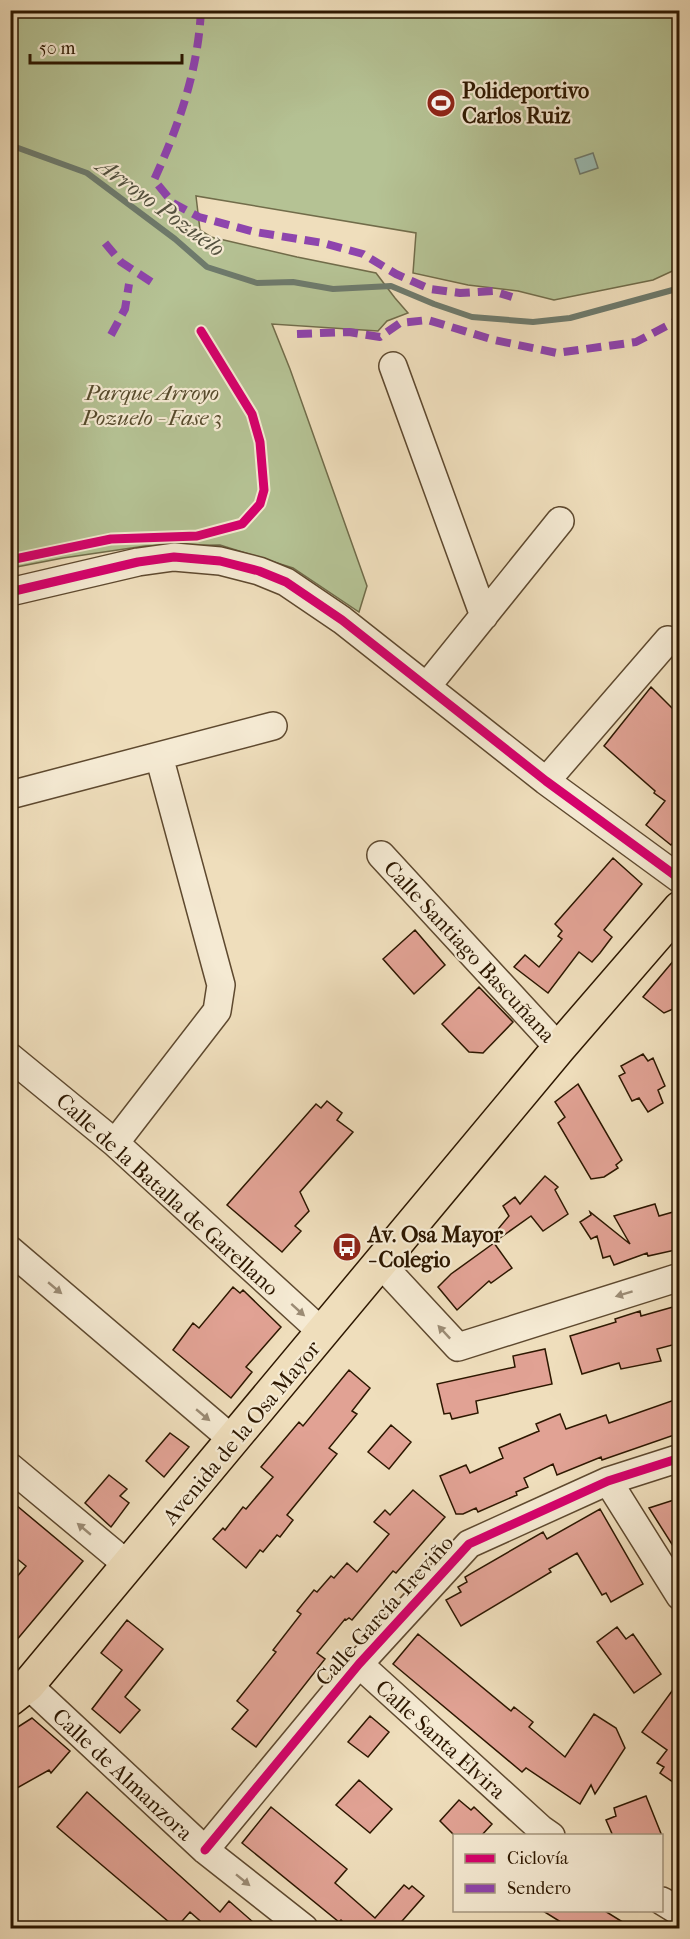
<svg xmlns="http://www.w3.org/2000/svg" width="690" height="1939" font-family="'IM FELL French Canon',serif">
	<rect width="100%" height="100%" fill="#efdebc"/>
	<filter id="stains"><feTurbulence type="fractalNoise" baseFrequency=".00333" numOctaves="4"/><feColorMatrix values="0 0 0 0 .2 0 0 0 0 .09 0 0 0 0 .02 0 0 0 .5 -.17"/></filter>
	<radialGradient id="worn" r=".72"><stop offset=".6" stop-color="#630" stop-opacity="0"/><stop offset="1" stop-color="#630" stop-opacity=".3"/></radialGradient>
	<path fill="#b5c294" stroke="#716c4a" stroke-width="1.5" d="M11,11H679V268L653,280L554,300L518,291L468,285L413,273L416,233L196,196L200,230L211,237L297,257L376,273L395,298L408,313L387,321L378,331L272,324L290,369L367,586L359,612L293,568L220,545L145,546L63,558L11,568Z"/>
	<path fill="#9abcb4" stroke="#6e7a6c" stroke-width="1.5" d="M593,153L598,168L580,174L575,159Z"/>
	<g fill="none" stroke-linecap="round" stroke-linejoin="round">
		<path stroke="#6e7a6c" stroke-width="6" d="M10,145L87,173L175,239L207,267L257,283L293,282L333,289L391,286L434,304L472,317L533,322L570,318L680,288"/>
	</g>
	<path fill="#e1a294" stroke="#2d1700" stroke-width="1.5" d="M651,687L680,716V835L671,845L646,825L665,801L654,793L655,791L604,746Z
		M613,858L642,884L604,930L612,937L600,953L592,962L579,952L548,993L514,967L525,955L539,967L562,939L558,936L562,931L555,924Z
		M415,930L445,965L414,994L383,959Z
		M680,953V1006L664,1013L643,997Z
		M479,987L513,1022L483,1053L469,1052L442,1024Z
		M643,1054L648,1061L653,1058L665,1086L658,1090L663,1103L648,1112L639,1098L632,1101L619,1076L625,1073L621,1066Z
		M578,1084L622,1160L616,1165L618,1168L604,1177L591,1179L558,1123L565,1117L555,1102Z
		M327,1101L342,1113L337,1120L353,1132L300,1192L309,1211L295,1226L301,1231L282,1252L227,1205L316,1104L321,1108Z
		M545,1176L558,1187L555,1190L568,1214L543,1231L531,1216L497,1240L493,1235L509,1216L503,1206L515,1197L520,1204Z
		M655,1204L659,1216L680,1210V1249L648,1256L647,1253L614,1265L610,1256L603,1258L597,1236L591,1239L580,1222L591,1215L590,1212L630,1244L614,1216Z
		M494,1243L512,1268L491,1283L489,1281L457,1310L438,1287L451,1274Z
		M233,1287L240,1293L243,1290L281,1327L246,1367L252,1372L231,1398L173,1350L193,1323L199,1328Z
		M680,1305V1343L657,1349L661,1361L621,1369L619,1363L582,1374L570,1336L616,1322L615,1319L640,1311L641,1316Z
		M545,1349L552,1384L476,1401L478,1413L452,1419L450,1413L444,1414L437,1384L515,1367L513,1356Z
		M349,1370L370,1388L352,1411L357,1414L329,1448L337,1454L287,1515L293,1520L280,1537L277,1535L263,1552L260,1550L246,1568L213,1539L223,1528L225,1530L243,1507L246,1509L273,1477L261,1467L299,1422L303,1426Z
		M680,1398V1433L602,1460L601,1457L557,1475L553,1464L524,1478L528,1487L516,1492L517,1495L478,1512L476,1508L463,1514H456L440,1476L466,1465L470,1473L503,1458L499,1448L539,1431L536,1424L560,1414L566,1429L606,1415L609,1423Z
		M391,1425L411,1442L389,1469L368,1452Z
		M170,1433L189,1447L164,1477L146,1461Z
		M109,1475L127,1489L120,1496L129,1503L111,1527L85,1503Z
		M413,1490L445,1517L396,1573L393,1571L352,1620L349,1618L346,1620L345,1619L317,1653L325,1659L256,1747L232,1729L248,1710L237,1701L276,1652L273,1650L301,1614L297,1611L314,1590L317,1592L331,1576L334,1578L347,1563L357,1572L389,1534L374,1522L385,1510L390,1515Z
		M680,1498V1557L649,1508Z
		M10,1500L83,1561L10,1648V1585L26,1566L10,1553Z
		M600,1509L643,1584L611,1602L606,1593L602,1595L577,1553L549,1569L551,1572L461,1626L446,1600L461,1592L458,1587L467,1582L465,1577L543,1532L547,1539Z
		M127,1620L163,1649L125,1697L140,1710L120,1733L92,1709L122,1670L101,1653Z
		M617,1627L626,1639L633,1634L661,1674L634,1693L597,1642Z
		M418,1634L511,1711L514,1707L533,1722L529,1727L565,1757L594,1714L616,1728L625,1748L595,1794L591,1785L580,1804L526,1768L522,1772L393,1664Z
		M680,1680V1787L660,1773L664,1767L657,1763L667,1750L642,1732Z
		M370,1716L389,1732L368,1757L348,1742Z
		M32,1718L70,1751L51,1773L49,1770L10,1792V1732Z
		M359,1780L392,1809L370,1833L336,1805Z
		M87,1792L220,1912L229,1901L261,1929H206L207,1927L190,1912L176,1928L57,1827Z
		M646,1796L662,1836H613L606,1820L616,1816L614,1808Z
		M459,1800L471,1810L474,1807L492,1824L481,1836H455L440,1821Z
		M271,1807L347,1869L335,1883L375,1918L404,1885L409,1889L412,1886L424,1896L395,1929H350L341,1920L339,1922L242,1843Z
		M543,1911H605L634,1929H572Z"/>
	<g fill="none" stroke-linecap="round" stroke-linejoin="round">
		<g stroke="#5e492f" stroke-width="30">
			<path id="minor" d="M393,366L484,616
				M10,592L138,562L174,557L220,561L259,571L286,582L342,620L546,781L680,879
				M427,686L560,521
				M546,781L668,640
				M10,795L273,726
				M381,855L559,1048
				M10,1057L115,1143L323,1333
				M115,1143L217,1011L221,985L159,756
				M10,1250L233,1440
				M381,1264L458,1347L680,1277
				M10,1467L129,1566
				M608,1481L680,1596
				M359,1664L541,1829L551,1836
				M28,1685L205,1850L304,1928
				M205,1850L359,1664L469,1544L608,1481L680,1458
				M662,1901L680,1912"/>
		</g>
		<g stroke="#2d1700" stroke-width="36">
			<path id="major" d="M10,1699L28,1685L559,1048L680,908"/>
		</g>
		<use href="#minor" stroke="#f5ead3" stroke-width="27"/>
		<use href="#major" stroke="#efdebc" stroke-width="33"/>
		<path stroke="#8e44ad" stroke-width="8" stroke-dasharray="15 8" stroke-linecap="butt" d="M201,10C198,71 179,125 154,180L173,203L199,217L255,232L323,243L363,254L396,274L430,289L460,293L493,291L512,297
			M105,243L121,262L156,285
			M297,334L349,332L380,337L400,323L428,320L494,340L557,353L636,342L680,319
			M111,335L125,309L129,284"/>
		<g stroke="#f5ead3" stroke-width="13">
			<path id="cycleway" d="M10,560L111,539L197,536L242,524L260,504L264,490L260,442L252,414L201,331
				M10,592L138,562L174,557L220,561L259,571L286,582L342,620L546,781L680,879
				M205,1850L359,1664L469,1544L608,1481L680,1458"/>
		</g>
		<use href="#cycleway" stroke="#d6006c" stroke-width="9"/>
	</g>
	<defs><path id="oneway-solid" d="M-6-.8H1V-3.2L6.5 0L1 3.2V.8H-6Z" transform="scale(1.5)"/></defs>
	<g fill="#9b8b74">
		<use href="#oneway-solid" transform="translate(55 1288) rotate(40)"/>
		<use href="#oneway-solid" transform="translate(624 1294) rotate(163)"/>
		<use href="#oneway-solid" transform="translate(298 1310) rotate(42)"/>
		<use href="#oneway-solid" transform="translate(444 1332) rotate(-133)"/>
		<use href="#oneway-solid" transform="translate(203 1415) rotate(40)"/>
		<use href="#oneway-solid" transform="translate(84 1529) rotate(-140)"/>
		<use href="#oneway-solid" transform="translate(243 1880) rotate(39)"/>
	</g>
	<defs>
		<g id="stadium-disc" transform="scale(1.5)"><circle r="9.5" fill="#8f2418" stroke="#f5ead3"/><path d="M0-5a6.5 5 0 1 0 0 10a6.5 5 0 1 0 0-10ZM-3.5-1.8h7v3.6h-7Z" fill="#fff"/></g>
		<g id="bus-disc" transform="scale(1.5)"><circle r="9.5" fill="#8f2418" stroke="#f5ead3"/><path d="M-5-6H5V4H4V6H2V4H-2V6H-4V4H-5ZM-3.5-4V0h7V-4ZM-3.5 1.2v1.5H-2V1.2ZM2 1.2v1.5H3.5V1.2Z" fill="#fff"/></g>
	</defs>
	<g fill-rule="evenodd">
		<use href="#stadium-disc" x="441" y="103"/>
		<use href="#bus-disc" x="347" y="1247"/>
	</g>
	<g text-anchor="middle" stroke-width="4.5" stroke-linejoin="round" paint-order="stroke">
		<g font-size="22" font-weight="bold" fill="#2d1700" stroke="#f5ead3" text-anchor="start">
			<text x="462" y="98">Polideportivo<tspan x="462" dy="25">Carlos Ruiz</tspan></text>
			<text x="368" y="1242">Av. Osa Mayor<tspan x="368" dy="25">- Colegio</tspan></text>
		</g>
		<g font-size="22" font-style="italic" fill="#564a2c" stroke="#f5ead3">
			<text x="152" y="400">Parque Arroyo<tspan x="152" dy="25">Pozuelo - Fase 3</tspan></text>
		</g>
		<g font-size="22" fill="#2d1700" stroke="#f5ead3">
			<text transform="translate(470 951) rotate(47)" y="8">Calle Santiago Bascuñana</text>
			<text transform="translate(168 1194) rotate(42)" y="8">Calle de la Batalla de Garellano</text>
			<text transform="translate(241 1432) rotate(-50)" y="8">Avenida de la Osa Mayor</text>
			<text transform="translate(384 1610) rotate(-48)" y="8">Calle García Treviño</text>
			<text transform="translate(441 1739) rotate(42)" y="8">Calle Santa Elvira</text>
			<text transform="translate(123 1774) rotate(43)" y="8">Calle de Almanzora</text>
		</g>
		<g font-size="24" font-style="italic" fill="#53513f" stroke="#f5ead3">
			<text transform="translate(161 207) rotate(36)" y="8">Arroyo Pozuelo</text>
		</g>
	</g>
	<rect width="690" height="1939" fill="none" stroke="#efdebc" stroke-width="36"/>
	<rect x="12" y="12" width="666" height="1915" fill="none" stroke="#2d1700" stroke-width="3"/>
	<rect x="18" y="18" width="654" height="1903" fill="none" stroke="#2d1700" stroke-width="1.5"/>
	<rect x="453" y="1834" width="210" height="78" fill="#f5ead3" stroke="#a5967f" stroke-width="1.5"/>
	<rect x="465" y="1854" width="30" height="9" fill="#d6006c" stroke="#a5967f" stroke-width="1.5"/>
	<text x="507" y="1864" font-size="18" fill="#2d1700">Ciclovía</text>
	<rect x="465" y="1884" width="30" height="9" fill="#8e44ad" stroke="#a5967f" stroke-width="1.5"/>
	<text x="507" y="1894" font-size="18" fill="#2d1700">Sendero</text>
	<path d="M30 54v9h152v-9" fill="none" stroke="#2d1700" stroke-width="3"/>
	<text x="39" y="54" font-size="18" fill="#2d1700" stroke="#f5ead3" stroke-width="4.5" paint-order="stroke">50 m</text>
	<rect width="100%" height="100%" filter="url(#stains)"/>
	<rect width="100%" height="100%" fill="url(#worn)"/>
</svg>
